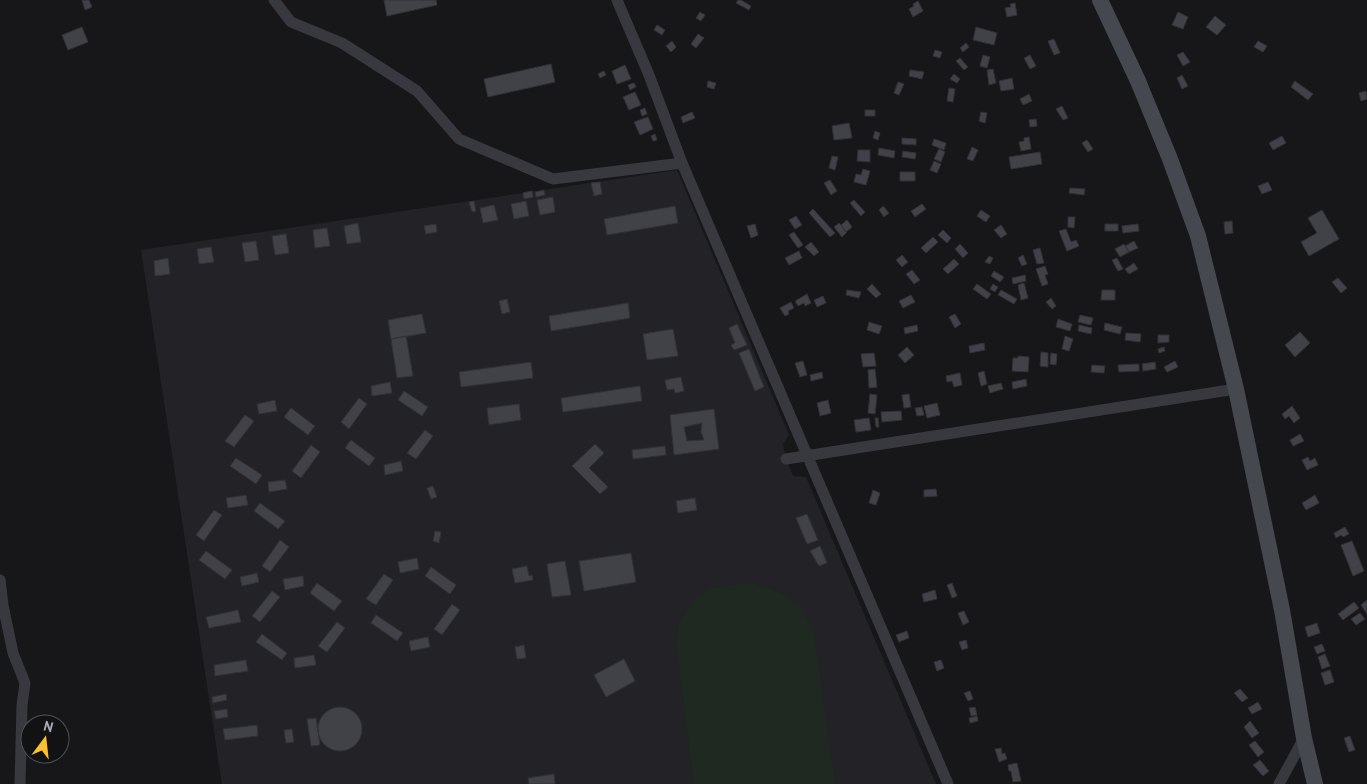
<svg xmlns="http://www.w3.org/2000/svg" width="1367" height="784" font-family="'PT Sans',sans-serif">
	<rect width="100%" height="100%" fill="#17171a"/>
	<path fill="#232327" d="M677,170L789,435L783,444L786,459L793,476L806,477L936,784H222L141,250Z"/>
	<path fill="#1f2821" d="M754,583L783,594L802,608L814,631L835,784H694L676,645L678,624L695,599L712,588L729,585Z"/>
	<path fill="#414247" stroke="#313136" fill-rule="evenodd" d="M82,0H89L92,7L85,10Z
		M384,0H436L437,5L387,16Z
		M738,0H741L751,6L749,10L736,3Z
		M918,1L923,11L913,17L909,9L914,6L913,4Z
		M1015,3L1017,15L1007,17L1005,8L1011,7L1010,4Z
		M700,12L705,15L701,21L696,18Z
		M1178,12L1188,17L1183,29L1172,25Z
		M1215,16L1226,25L1217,35L1206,27Z
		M657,25L665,30L662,35L654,30Z
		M82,27L88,42L68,50L62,35Z
		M976,27L997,33L994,45L973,40Z
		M698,34L704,38L696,48L691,44Z
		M1054,39L1060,53L1054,55L1048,41Z
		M672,41L676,47L671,52L666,46Z
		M1258,41L1267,46L1263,52L1254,47Z
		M966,43L969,47L963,52L960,48Z
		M935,50L942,52L940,58L933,56Z
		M1183,52L1190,62L1183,66L1177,55Z
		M983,55L990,57L987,68L980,66Z
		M1030,55L1036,66L1030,69L1024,58Z
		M960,58L968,67L964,70L956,61Z
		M551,64L555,82L488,97L484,79Z
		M625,65L631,79L617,84L612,71Z
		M993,69L996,83L989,85L987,70Z
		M910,70L924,72L922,79L909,76Z
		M604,71L606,75L600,78L598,74Z
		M954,74L960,79L957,83L950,79Z
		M1182,75L1188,86L1182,89L1177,78Z
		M1012,78L1014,89L1001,91L999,81Z
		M708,81L716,83L714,89L707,87Z
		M1295,81L1313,94L1308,100L1291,87Z
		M898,82L904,84L899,95L894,93Z
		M634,83L636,87L630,90L628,85Z
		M949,88L955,89L953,102L947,101Z
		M1366,91L1367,99L1361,101L1359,93Z
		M635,92L641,105L629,110L623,97Z
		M1029,94L1032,101L1023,105L1020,99Z
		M1062,106L1068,118L1063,120L1056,109Z
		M645,108L647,114L642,116L640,110Z
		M865,110H875V116H865Z
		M692,112L695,118L683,123L681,117Z
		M981,112L987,113L985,123L979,121Z
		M648,117L653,129L640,135L634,122Z
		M1036,119L1037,126L1030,127L1029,120Z
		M849,123L852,138L834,140L832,126Z
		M875,131L880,133L878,140L873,138Z
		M655,134L657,140L653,141L651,136Z
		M1282,136L1286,143L1273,150L1269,143Z
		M1029,137L1031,149L1021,151L1019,142L1024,141V138Z
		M902,138L916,139V145L902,144Z
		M934,139L946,143L944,150L932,145Z
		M1087,140L1093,149L1088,152L1082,143Z
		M972,147L978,150L973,161L967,159Z
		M879,148L895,151L894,158L878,155Z
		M939,149L945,152L941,162L934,159Z
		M858,150H870V162L857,161Z
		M903,151L916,153L915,159L902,157Z
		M1040,152L1042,164L1011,169L1009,157Z
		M832,156L838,157L835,170L829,168Z
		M934,161L941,164L937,173L930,170Z
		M863,169L870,171L866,185L854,182L856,174L861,175Z
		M900,172H915V181H900Z
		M830,180L837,191L831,195L824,183Z
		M600,182L602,194L594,196L591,183Z
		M1268,182L1272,190L1262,194L1258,186Z
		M1070,188L1085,189L1084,195L1069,193Z
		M544,190L545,195L536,197L535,192Z
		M532,191L533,197L524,199L523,193Z
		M553,197L555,212L540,215L537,200Z
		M854,200L865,212L861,216L850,203Z
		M474,201L476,211L472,212L469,202Z
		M526,201L529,216L514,219L511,204Z
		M922,204L926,209L915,217L911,211Z
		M494,205L498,220L483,223L480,208Z
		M675,206L678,223L607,235L604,219Z
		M883,206L889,213L884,217L879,210Z
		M813,209L835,233L830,237L809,213Z
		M981,210L990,216L986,222L977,216Z
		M1322,210L1339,239L1309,256L1301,242L1317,233L1308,218Z
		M796,216L802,225L795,229L789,220Z
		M1068,217H1075L1074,228L1068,227Z
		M847,220L852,227L846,232L841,225Z
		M1232,221L1233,233L1225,234L1224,222Z
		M358,223L361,242L347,244L344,226Z
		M839,223L847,232L842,237L834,227Z
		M436,224L437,232L426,234L424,226Z
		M755,224L758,235L751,238L747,226Z
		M1105,224H1118V231H1105Z
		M1138,224L1139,231L1123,233L1122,226Z
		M1001,225L1007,234L1001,238L994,230Z
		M327,228L330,246L315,248L313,230Z
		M1066,229L1071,242L1076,240L1079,246L1067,251L1059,231Z
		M943,230L951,238L947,243L938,235Z
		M794,232L803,245L798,248L789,235Z
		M286,234L289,253L275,255L272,236Z
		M933,237L938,242L926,253L921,248Z
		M256,241L259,260L245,262L242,243Z
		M1134,241L1138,248L1129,252L1125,246Z
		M811,242L819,252L814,256L805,247Z
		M960,244L968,253L963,258L955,249Z
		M1124,244L1129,252L1120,257L1115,249Z
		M211,247L214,262L199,264L197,249Z
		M1040,248L1044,263L1037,264L1033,250Z
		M799,251L802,258L789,265L785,258Z
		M902,255L908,262L902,267L896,260Z
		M1023,255L1027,264L1022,266L1018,258Z
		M989,256L993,258L990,264L985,262Z
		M168,258L170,274L155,276L154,261Z
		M1117,258L1123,269L1118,271L1112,260Z
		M954,259L959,264L948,274L943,269Z
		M1134,263L1138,269L1129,274L1125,269Z
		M1045,266L1048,274L1045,275L1048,284L1042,286L1036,269Z
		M912,270L920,280L914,284L906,274Z
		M994,271L1004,277L1000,282L991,276Z
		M1025,275L1026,281L1013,284L1012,278Z
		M1338,278L1347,288L1341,293L1332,282Z
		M1024,283L1028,298L1021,300L1018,285Z
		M872,284L881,294L876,298L867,289Z
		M977,284L991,294L987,299L973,289Z
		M993,284L998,287L995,292L990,289Z
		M847,290L861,292L859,298L846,295Z
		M1001,290L1017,299L1014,304L998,295Z
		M1102,290H1115V300H1101Z
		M807,294L811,303L805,306L804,303L798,306L795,301Z
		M911,295L915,302L903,308L899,301Z
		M823,296L826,303L817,307L814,300Z
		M1051,298L1056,306L1052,309L1046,302Z
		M507,299L510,312L502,314L499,301Z
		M791,302L794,308L788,311L789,314L785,316L780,308Z
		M628,303L630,318L551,331L549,316Z
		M422,314L426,333L391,339L388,320Z
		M955,314L961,324L955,328L949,317Z
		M1080,315L1093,318L1091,325L1078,322Z
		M1058,319L1072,324L1070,331L1056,327Z
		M869,322L882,326L879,334L867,330Z
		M1105,323L1122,327L1120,334L1104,330Z
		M737,324L747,345L734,350L731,345L735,343L729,328Z
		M917,325L918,331L905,334L904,328Z
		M1079,325L1092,328L1091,334L1078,331Z
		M673,329L678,356L647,360L643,334Z
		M1300,332L1310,343L1295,357L1285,345Z
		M1126,333L1141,334L1140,342L1125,340Z
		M1158,335H1169V342L1158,343Z
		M406,336L413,376L397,378L391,339Z
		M1065,336L1073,339L1069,351L1062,349Z
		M984,343L985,350L970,353L969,346Z
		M907,347L914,355L905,363L898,355Z
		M1164,347L1165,351L1159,353L1158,349Z
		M749,349L764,387L755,391L739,353Z
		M1041,352L1048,353V367L1040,366Z
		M874,353L876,366L863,367L861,354Z
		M1051,353L1057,354L1056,365L1050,364Z
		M1018,356L1029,357L1028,372L1012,371L1013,358H1018Z
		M803,361L807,375L800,377L795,363Z
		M1175,361L1178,367L1167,372L1164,367Z
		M531,362L533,378L461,387L459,372Z
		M1155,362L1156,369L1143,371L1142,364Z
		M1139,364V371L1119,372L1118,365Z
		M1092,365L1105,366L1104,373L1091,372Z
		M875,369L877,387L869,388L868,370Z
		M984,371L987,384L981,386L978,373Z
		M822,372L823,378L811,381L810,375Z
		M960,373L962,385L954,387L952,381L947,382L946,376Z
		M681,377L684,391L675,393L674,389L667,390L665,380Z
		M1026,379L1027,386L1013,389L1012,382Z
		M390,382L392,393L372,396L371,386Z
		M1001,383L1003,389L990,393L988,386Z
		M640,386L642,401L563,412L561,398Z
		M404,391L428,407L422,416L398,400Z
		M870,394L877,395L875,414L868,413Z
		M909,394L911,407L904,408L902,395Z
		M359,398L367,404L349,429L341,422Z
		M275,400L277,411L259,414L257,404Z
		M828,400L831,413L820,416L817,403Z
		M937,403L940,415L927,418L924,406Z
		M519,404L521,420L489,425L487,408Z
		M1292,406L1300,418L1294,423L1289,416L1285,419L1282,414Z
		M922,407L924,415L917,416L915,408Z
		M291,408L315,426L308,435L284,417Z
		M714,409L719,449L674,455L670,415ZM702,423L701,432L704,440L687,441L684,427Z
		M901,411L902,420L882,422L881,412Z
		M245,415L254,421L234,447L225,441Z
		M869,418L871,430L856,432L854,420Z
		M875,418H878L879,427H876Z
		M425,430L433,436L416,459L407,453Z
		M1300,434L1304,441L1293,446L1290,440Z
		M351,440L375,458L369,466L345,448Z
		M595,444L604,453L589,468L608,487L600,494L572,466Z
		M311,445L320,452L301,478L292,471Z
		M665,446L666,455L633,459L632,450Z
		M1308,457L1310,461L1315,458L1318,465L1307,470L1302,460Z
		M236,458L262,475L256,484L230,466Z
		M401,461L403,471L385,475L384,465Z
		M285,480L287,489L269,492L268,482Z
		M433,486L437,497L431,499L427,488Z
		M936,489L937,496L924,497V490Z
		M873,490L880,493L876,505L869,503Z
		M246,495L248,505L228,508L226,498Z
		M1315,495L1319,503L1306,510L1302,503Z
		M695,498L697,510L678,513L676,501Z
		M260,503L285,521L278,529L254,511Z
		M214,510L222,515L204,541L196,535Z
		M807,514L818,540L807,544L796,518Z
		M1345,527L1349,534L1343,537L1341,535L1336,538L1334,533Z
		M435,531L441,532L439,543L433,541Z
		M280,540L289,547L270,572L262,566Z
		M1352,541L1364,571L1353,576L1341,545Z
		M820,546L827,563L819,566L810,551Z
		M206,551L232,570L225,579L199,560Z
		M631,553L636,582L584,591L579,561Z
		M417,558L419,569L400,573L398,562Z
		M565,561L571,595L552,597L547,564Z
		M527,566L529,576L532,575L533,580L515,583L512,569Z
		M431,567L456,585L450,594L425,576Z
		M257,573L259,582L242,586L240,577Z
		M384,574L393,580L376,605L366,599Z
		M303,576L304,586L285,590L283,579Z
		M317,583L342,601L334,611L310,593Z
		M952,583L957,596L952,598L947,585Z
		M935,590L937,599L924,602L922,594Z
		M272,591L280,597L260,622L252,616Z
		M1367,600V614L1361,605Z
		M1354,602L1359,608L1343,620L1338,614Z
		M452,604L460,610L442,635L434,629Z
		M238,610L241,622L209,628L206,617Z
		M964,611L969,622L963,625L958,613Z
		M1360,613L1365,619L1356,625L1351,619Z
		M376,615L403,633L397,641L371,623Z
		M337,622L345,628L327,652L318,646Z
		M1317,623L1320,633L1308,637L1305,627Z
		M907,631L909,638L899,642L896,635Z
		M262,634L287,653L282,660L256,642Z
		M428,637L430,647L411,651L409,641Z
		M966,640L968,648L962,650L959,642Z
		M1322,644L1325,651L1317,654L1314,647Z
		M524,645L526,658L517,659L515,647Z
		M1325,654L1330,666L1322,669L1318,657Z
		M314,655L316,665L295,668L294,658Z
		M624,659L635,681L606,697L594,675Z
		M246,660L248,671L215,676L214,665Z
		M941,660L944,668L937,671L934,662Z
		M1330,670L1334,682L1325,685L1321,673Z
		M1240,689L1248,698L1242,702L1234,693Z
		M970,691L973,699L968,701L964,693Z
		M226,694L227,700L213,703L212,697Z
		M1258,702L1262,709L1252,714L1248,708Z
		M975,707L977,715L971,716L969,708Z
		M318 729a22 22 0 1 1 44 0a22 22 0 1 1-44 0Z
		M227,709L228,717L216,719L214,711Z
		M977,716L978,721L970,723L969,718Z
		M316,718L320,745L311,746L307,719Z
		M1250,721L1259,733L1252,738L1244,727Z
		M257,725L258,736L225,740L223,729Z
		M292,729L294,742L286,743L284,730Z
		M1350,736L1355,750L1349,752L1344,738Z
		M1255,741L1264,752L1258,757L1249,745Z
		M1001,748L1002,754L1005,753L1007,759L999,762L995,749Z
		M1260,760L1269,771L1263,776L1253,765Z
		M1017,763L1021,781L1013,782L1011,771H1009L1008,765Z
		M554,774L555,784H529L528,778Z"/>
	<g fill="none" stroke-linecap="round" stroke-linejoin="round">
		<path stroke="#38393f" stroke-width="11" d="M274,0L291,22L342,43L417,91L459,139L553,179L682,163
			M617,0L649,75L682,163L948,784
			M786,459L1236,389
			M0,580L3,605L13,653L25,683L22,705L20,784
			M1279,784L1304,738"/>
		<path stroke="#46484f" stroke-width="16" d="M1100,0L1138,81L1170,159L1198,236L1236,389L1282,610L1304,738L1315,784"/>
	</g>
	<g transform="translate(45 739) rotate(15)"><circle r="24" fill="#121215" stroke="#4e5057"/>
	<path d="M0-4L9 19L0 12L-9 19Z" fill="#fac12f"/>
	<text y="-8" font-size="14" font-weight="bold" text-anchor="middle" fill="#a9adba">N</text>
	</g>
</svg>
